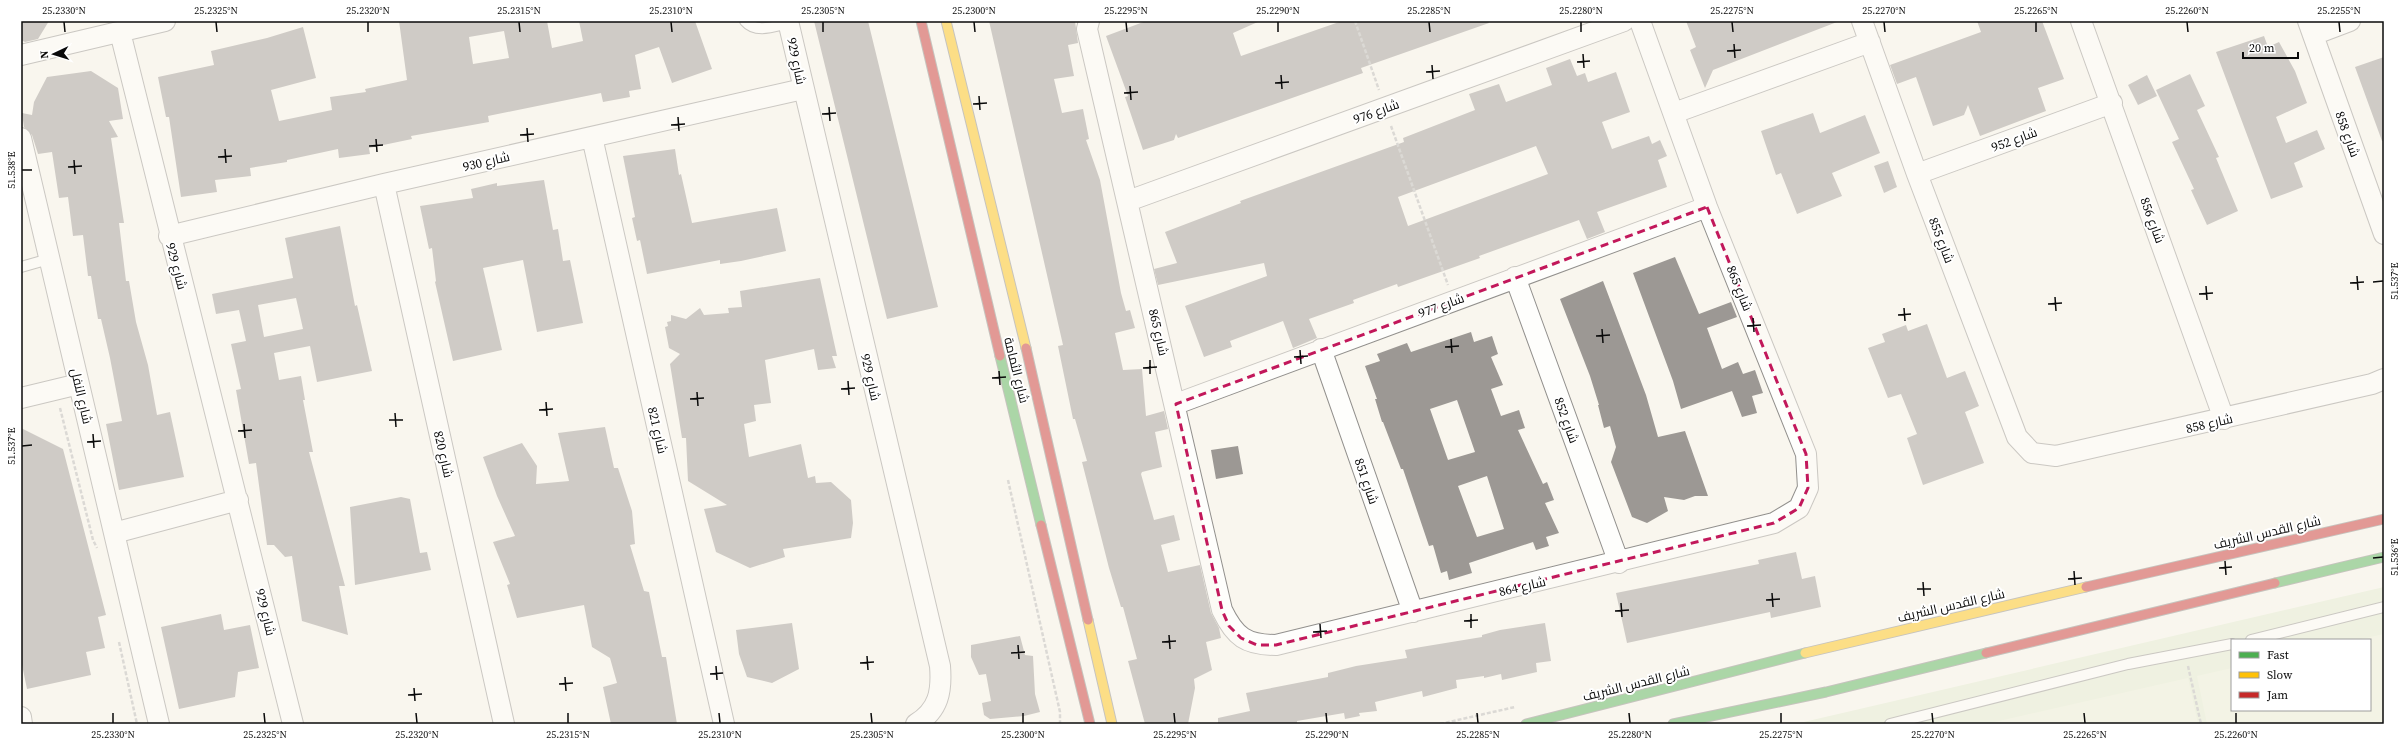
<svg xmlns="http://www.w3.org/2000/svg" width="2405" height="745" font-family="'Source Serif 4',Cairo,serif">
	<rect width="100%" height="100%" fill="#f9f6ee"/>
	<path fill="#e2ecd0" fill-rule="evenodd" d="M2384,587V724H1795ZM2232,640H2370V710H2232Z"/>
	<path fill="#ecf0d9" d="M2384,634V724H2207L2197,676L2232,668V710H2370V640H2357Z
		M2188,678L2198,724H1986Z"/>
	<path fill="#9c9894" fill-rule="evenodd" d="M21,21H49L38,39L25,42L21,40Z
		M399,21H547L552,48L583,41L579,21H695L712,69L672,83L659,47L635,55L641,89L629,91L630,97L603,102L601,93L488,116L489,122L411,136L412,139L369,148L370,154L339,158L338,149L287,160V162L250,168L251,176L215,180L217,192L181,197L169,117H166L158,77L214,65L211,51L267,38L303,27L316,78L271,90L279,121L332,110L330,97L366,92L365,89L407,80ZM504,31L509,58L473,64L469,37Z
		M814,21H868L938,307L887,319Z
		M989,21H1075L1078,43L1068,45L1074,76L1054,79L1062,113L1083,109L1089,139L1086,140L1100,180L1121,293L1126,311L1130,310L1135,328L1115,333L1123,370L1142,369L1146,416L1164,411L1168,429L1155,432L1162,467L1142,472L1141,474L1154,520L1174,515L1180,540L1161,545L1168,572L1200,565L1211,613L1219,628L1221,638L1206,642L1212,670L1194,679L1195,688L1188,724H1145L1128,661L1137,659L1123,607H1121L1109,568L1082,462L1087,461L1075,419H1073L1058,346L1063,345Z
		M1146,21H1260L1233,33L1241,56L1342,21H1488L1489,23L1361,68L1363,73L1178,138L1176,134L1174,140L1143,150L1125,97L1128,96L1106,36Z
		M1686,21H1837V22L1713,70L1705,88L1690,50L1696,47Z
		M1977,21H2042L2064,79L2038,88L2046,111L1980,136L1968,105L1964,115L1933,126L1916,77L1897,84L1890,65L1981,32Z
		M2264,36L2268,47L2279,42L2295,71L2307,103L2276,117L2286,143L2317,130L2325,149L2294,163L2303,187L2271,199L2216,52Z
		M2384,57V141H2382L2355,67Z
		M1570,59L1577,76L1585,73L1588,82L1616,72L1630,112L1602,122L1612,149L1649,136L1652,144L1660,140L1667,156L1658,160L1667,187L1597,212L1605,232L1587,239L1579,220L1479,256L1480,258L1398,287L1397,284L1353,300L1354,303L1309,319L1317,338L1293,348L1283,321L1230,341L1232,347L1204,357L1185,306L1267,276L1264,263L1158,285L1154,269L1177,263L1165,232L1241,203L1240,201L1404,142L1403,138L1475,110L1469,94L1499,84L1506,102L1552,85L1546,68ZM1536,146L1548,174L1408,226L1398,197Z
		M91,71L118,88L123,119L109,121L118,137L111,138L124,223H119L126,281H129L136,322L148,365L157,415L170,412L184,477L119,490L106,424L122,421L110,358L101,319H98L91,276H88L83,235L73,236L68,197L59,198L52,152L38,154L32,135L24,127L22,113L32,115L34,102L47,77Z
		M2190,74L2205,106L2197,110L2219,157L2216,158L2238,211L2207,225L2191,190L2194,189L2172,142L2179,139L2156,90Z
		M2147,75L2157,96L2138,105L2128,85Z
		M1813,113L1820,133L1865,115L1880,153L1832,173L1842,196L1797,214L1781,173L1776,175L1761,131Z
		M675,149L679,175L681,174L692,223L777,208L786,251L741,261L720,264V260L647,274L640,240L637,241L632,218L635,217L623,156Z
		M1888,161L1897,187L1884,193L1874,166Z
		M544,180L553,230L558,229L563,261L570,260L583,323L537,332L523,260L483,268L502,350L453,361L435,282L436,281L432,248L429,249L420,206L473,198L471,189L497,183V186Z
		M340,226L355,306L357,305L372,371L317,382L310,346L274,353L279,380L301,376L305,400H303L313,452H309L345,586H339L348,635L302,621L292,556L285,557L274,545H267L256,463L249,464L236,390L241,389L231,344L246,341L239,310L216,314L212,294L293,278L285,238ZM296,298L303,329L264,337L258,305Z
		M1675,257L1699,314L1731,302L1737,317L1707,328L1722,369L1738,362L1743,374L1755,370L1763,393L1752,396L1757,413L1742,417L1732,391L1681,409L1673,381L1633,273Z
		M820,278L837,356H832L836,368L818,370L814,349L765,360L771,403L754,405L756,421L744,424L749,457L801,444L808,478L815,476L816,483L831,482L851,500L853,523L851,538L783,549L785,557L750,568L716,552L704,509L727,505L688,481L686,438H682L670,364L680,354L669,348L665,327L668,326L667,322L671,321V315L686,319L700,308L704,315L729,313L728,308L742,307L740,291Z
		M1603,281L1646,395L1658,437L1685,431L1708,496H1695L1684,500L1664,497L1668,511L1647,523L1632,517L1611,462L1616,447L1610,426L1604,428L1598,405H1599L1590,376L1560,299Z
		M1927,324L1947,378L1965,371L1979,406L1965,412L1984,463L1923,485L1907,438L1917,434L1901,394L1888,398L1868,348L1885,342L1882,334L1906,325L1908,331Z
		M1471,332L1474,342L1492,336L1498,354L1491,357L1503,385L1491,389L1501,416L1519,410L1525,428L1518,430L1543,484L1547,482L1554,500L1545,503L1559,533L1546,537L1549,546L1536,550L1533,542L1469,563L1472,573L1449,580L1447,571L1441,573L1433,545L1429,546L1403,469H1401L1383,422H1382L1375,399H1377L1365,366L1380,361L1377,354L1407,343L1411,352ZM1457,400L1475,452L1448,460L1430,409ZM1487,476L1504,529L1477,537L1458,486Z
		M605,427L614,468H618L632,511L635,544L630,545L644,591L649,592L662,657H666L677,724H611L603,687L617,683L610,658L592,647L584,605L517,618L507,585L510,584L493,542L515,536L497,496L483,457L522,443L537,466L536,484L569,481L558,433Z
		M21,428L63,449L106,615L98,617L105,648L86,652L91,675L27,689L21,660Z
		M1238,446L1243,474L1216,479L1211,450Z
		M401,497L410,499L420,553L427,552L431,570L355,585L350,507Z
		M1796,552L1802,579L1815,576L1821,607L1771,618L1770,612L1627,643L1616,593L1759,564L1758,560Z
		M221,614L224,630L250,625L259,668L238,672L235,697L179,709L161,627Z
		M792,623L799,669L772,683L747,677L739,654L736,630Z
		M1545,623L1551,661L1536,663L1537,672L1502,680L1501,674L1484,678V676L1456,680L1457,688L1423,697L1422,691L1375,702L1377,711L1359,713L1360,716L1345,719L1344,713L1297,721V724H1218V718L1250,711L1246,693L1328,677V673L1356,666L1407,658L1405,650L1421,647L1482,637V635L1500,630Z
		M1020,636L1025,655L1033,656L1035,694L1040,712L1024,716L990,719L984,715L982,703L991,701L986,674L979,675L971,657V645Z"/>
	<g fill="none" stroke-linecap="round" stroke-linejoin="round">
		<g stroke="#92908d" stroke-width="12">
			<path id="lane" d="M745,21C756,34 775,26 789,23
				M21,267L49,259
				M2251,640L2384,607
				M1890,724L2128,664L2232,644"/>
		</g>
		<g stroke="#92908d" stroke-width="22">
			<path id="street" d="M788,21L940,666C942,691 939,710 916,724
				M1089,21L1087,29L1222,610C1235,637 1246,645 1276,645L1774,523L1799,508L1808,488L1806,454L1707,207L1640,21
				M1862,21L1917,174L2017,437L2032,453L2056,456L2372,384L2384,379
				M2081,21L2224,419
				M2308,21L2384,234
				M120,32L293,724
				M2313,35L2350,21
				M21,55L165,21
				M1674,113L1870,42
				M592,137L724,724
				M21,138L159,724
				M1917,174L2112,103
				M384,184L504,724
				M1128,201L1624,21
				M169,236L384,184L803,89
				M1515,277L1619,563
				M1321,349L1413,612
				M21,398L79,384
				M1176,404L1707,207
				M114,533L238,500
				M21,717L22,724"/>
		</g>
		<g stroke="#888783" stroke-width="11">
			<path id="fast" d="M1000,356L1041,525
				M2275,583L2384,557
				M1526,724L1805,653
				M1673,724L1826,692L1986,653"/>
		</g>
		<g stroke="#888783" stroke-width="11">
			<path id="slow" d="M946,21L1026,348
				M1088,620L1112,724
				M1805,653L2086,587"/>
		</g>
		<g stroke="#888783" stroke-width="11">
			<path id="jam" d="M921,21L1000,356
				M1026,348L1088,620
				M1041,525L1090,724
				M2086,587L2384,519
				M1986,653L2275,583"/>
		</g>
		<path stroke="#b7b6b5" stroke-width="2.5" stroke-dasharray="4 2" stroke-linecap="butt" d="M1355,21L1379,90
			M1391,126L1448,285
			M60,408L93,540L97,548
			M1008,480L1060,712V724
			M119,642L137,724
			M2188,666L2201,724
			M1440,724L1515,707"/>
		<use href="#lane" stroke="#fefefc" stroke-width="10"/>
		<use href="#street" stroke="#fefefc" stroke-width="20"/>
		<use href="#fast" stroke="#4caf50" stroke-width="9"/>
		<use href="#slow" stroke="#ffc107" stroke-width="9"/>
		<use href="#jam" stroke="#c62828" stroke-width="9"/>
	</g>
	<path d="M0 0H2405V745H0ZM1707,207L1806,454L1808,488L1799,508L1774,523L1276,645H1257L1241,638L1229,626L1222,610L1176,404Z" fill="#f9f6ee" fill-opacity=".55" fill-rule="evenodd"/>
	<path fill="none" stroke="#c2185b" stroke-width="3" stroke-dasharray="8 5" stroke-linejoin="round" d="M1707,207L1806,454L1808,488L1799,508L1774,523L1276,645H1257L1241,638L1229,626L1222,610L1176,404Z"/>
	<path fill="none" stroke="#0a0a0a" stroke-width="1.5" d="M64,22L65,32M216,22L217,32M368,22V32M519,22L520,32M671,22L672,32M823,22V32M974,22L975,32M1126,22L1127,32M1278,22V32M1429,22L1430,32M1581,22V32M1732,22L1733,32M1884,22L1885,32M2036,22V32M2187,22L2188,32M2339,22L2340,32M1734,44L1735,58M1727,51L1741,50M1583,54L1584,68M1577,62L1590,61M1432,65L1433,79M1426,72L1440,71M1281,75L1282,89M1275,83L1289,82M1130,86L1131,100M1124,93L1138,92M979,96L980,110M973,104L987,103M829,107L830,121M822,114L836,113M678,117L679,131M671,125L685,124M527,128L528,142M520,135L534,134M376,139L377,152M369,146L383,145M225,149L226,163M218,157L232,156M74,160L75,174M68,167L82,166M22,170H32M2357,276L2358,290M2373,282L2383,281M2350,283L2364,282M2206,286L2207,300M2199,294L2213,293M2055,297L2056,311M2048,304L2062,303M1904,308L1905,321M1898,315L1911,314M1753,318L1754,332M1747,326L1761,325M1602,329L1603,343M1596,336L1610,335M1451,339L1452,353M1445,347L1459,346M1300,350L1301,364M1294,357L1308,356M1150,360V374M1143,368L1157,367M999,371L1000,385M992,378L1006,377M848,381L849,395M841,389L855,388M697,392L698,406M690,399L704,398M546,402L547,416M539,410L553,409M395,413L396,427M389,420H403M244,424L245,438M238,431L252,430M93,434L94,448M87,442L101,441M22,446L32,445M2373,558L2383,557M2225,561L2226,575M2219,568L2232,567M2074,571L2075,585M2068,579L2082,578M1923,582L1924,596M1917,589H1931M1772,593L1773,607M1766,600L1780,599M1621,603L1622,617M1615,611L1629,610M1471,614V628M1464,621L1478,620M1320,624L1321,638M1313,632L1327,631M1169,635L1170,649M1162,642L1176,641M1018,645L1019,659M1011,653L1025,652M867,656L868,670M860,663L874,662M716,666L717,680M710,674L723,673M565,677L566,691M559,684L573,683M414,688L415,701M408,695L422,694M113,713V723M264,713L265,723M416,713L417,723M568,713V723M719,713L720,723M871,713L872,723M1023,713V723M1174,713L1175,723M1326,713L1327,723M1477,713L1478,723M1629,713L1630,723M1781,713V723M1932,713L1933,723M2084,713L2085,723M2236,713V723"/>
	<g text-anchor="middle" stroke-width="4" stroke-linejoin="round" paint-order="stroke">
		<g font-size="13" fill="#0a0a0a" stroke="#fff">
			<text transform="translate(797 61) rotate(78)" y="5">شارع 929</text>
			<text transform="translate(1376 111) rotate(-20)" y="5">شارع 976</text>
			<text transform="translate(2348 134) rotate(70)" y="5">شارع 858</text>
			<text transform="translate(2014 139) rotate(-20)" y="5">شارع 952</text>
			<text transform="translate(486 161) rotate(-13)" y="5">شارع 930</text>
			<text transform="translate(2153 220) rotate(70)" y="5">شارع 856</text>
			<text transform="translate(1942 240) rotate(69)" y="5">شارع 855</text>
			<text transform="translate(177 266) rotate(75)" y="5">شارع 929</text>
			<text transform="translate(1740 288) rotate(68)" y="5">شارع 865</text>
			<text transform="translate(1441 305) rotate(-20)" y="5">شارع 977</text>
			<text transform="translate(1159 332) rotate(77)" y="5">شارع 865</text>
			<text transform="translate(1017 370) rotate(76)" y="5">شارع الثمامة</text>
			<text transform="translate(871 377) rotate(77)" y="5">شارع 929</text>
			<text transform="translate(82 396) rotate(77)" y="5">شارع النفل</text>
			<text transform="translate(1567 420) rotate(70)" y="5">شارع 852</text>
			<text transform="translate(2209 423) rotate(-13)" y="5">شارع 858</text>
			<text transform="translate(658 430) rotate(77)" y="5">شارع 821</text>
			<text transform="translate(444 454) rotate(77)" y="5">شارع 820</text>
			<text transform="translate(1367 481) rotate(71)" y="5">شارع 851</text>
			<text transform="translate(2267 532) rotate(-13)" y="5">شارع القدس الشريف</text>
			<text transform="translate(1522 586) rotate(-13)" y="5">شارع 864</text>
			<text transform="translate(1951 605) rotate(-13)" y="5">شارع القدس الشريف</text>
			<text transform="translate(266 612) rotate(76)" y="5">شارع 929</text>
			<text transform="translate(1636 683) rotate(-14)" y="5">شارع القدس الشريف</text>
		</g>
	</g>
	<rect width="2405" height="745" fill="none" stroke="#ffffff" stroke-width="44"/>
	<rect x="2231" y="639" width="140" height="72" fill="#ffffff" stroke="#9d9d9d"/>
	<rect x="2239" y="652" width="20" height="6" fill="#4caf50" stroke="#9d9d9d"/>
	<text x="2267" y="659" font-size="12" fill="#0a0a0a">Fast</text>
	<rect x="2239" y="672" width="20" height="6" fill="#ffc107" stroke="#9d9d9d"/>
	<text x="2267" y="679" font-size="12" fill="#0a0a0a">Slow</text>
	<rect x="2239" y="692" width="20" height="6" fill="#c62828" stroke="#9d9d9d"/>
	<text x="2267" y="699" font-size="12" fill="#0a0a0a">Jam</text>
	<g transform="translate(54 54) rotate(266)" stroke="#ffffff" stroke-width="3" paint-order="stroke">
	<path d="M0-3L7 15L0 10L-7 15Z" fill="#0a0a0a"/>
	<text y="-6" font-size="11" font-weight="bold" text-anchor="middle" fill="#0a0a0a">N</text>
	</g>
	<path d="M2243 52v6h55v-6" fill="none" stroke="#0a0a0a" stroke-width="2"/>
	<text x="2249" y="52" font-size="12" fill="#0a0a0a" stroke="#ffffff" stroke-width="3" paint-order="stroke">20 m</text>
	<rect x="22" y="22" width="2361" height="701" fill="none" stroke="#0a0a0a" stroke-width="1.5"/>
	<g font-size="10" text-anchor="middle" fill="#0a0a0a">
		<text x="64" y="14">25.2330°N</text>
		<text x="216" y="14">25.2325°N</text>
		<text x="368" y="14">25.2320°N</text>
		<text x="519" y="14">25.2315°N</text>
		<text x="671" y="14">25.2310°N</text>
		<text x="823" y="14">25.2305°N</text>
		<text x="974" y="14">25.2300°N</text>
		<text x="1126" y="14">25.2295°N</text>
		<text x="1278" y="14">25.2290°N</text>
		<text x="1429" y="14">25.2285°N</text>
		<text x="1581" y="14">25.2280°N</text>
		<text x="1732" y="14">25.2275°N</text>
		<text x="1884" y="14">25.2270°N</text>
		<text x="2036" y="14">25.2265°N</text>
		<text x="2187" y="14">25.2260°N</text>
		<text x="2339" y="14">25.2255°N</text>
		<text transform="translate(11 170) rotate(-90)" y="4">51.538°E</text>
		<text transform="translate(2394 281) rotate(-90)" y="4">51.537°E</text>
		<text transform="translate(11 446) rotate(-90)" y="4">51.537°E</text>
		<text transform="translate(2394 557) rotate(-90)" y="4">51.536°E</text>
		<text x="113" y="738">25.2330°N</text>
		<text x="265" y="738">25.2325°N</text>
		<text x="417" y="738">25.2320°N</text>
		<text x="568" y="738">25.2315°N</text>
		<text x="720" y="738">25.2310°N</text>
		<text x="872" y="738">25.2305°N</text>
		<text x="1023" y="738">25.2300°N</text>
		<text x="1175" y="738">25.2295°N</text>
		<text x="1327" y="738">25.2290°N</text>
		<text x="1478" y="738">25.2285°N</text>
		<text x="1630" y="738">25.2280°N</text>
		<text x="1781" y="738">25.2275°N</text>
		<text x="1933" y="738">25.2270°N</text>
		<text x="2085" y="738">25.2265°N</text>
		<text x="2236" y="738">25.2260°N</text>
	</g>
</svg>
